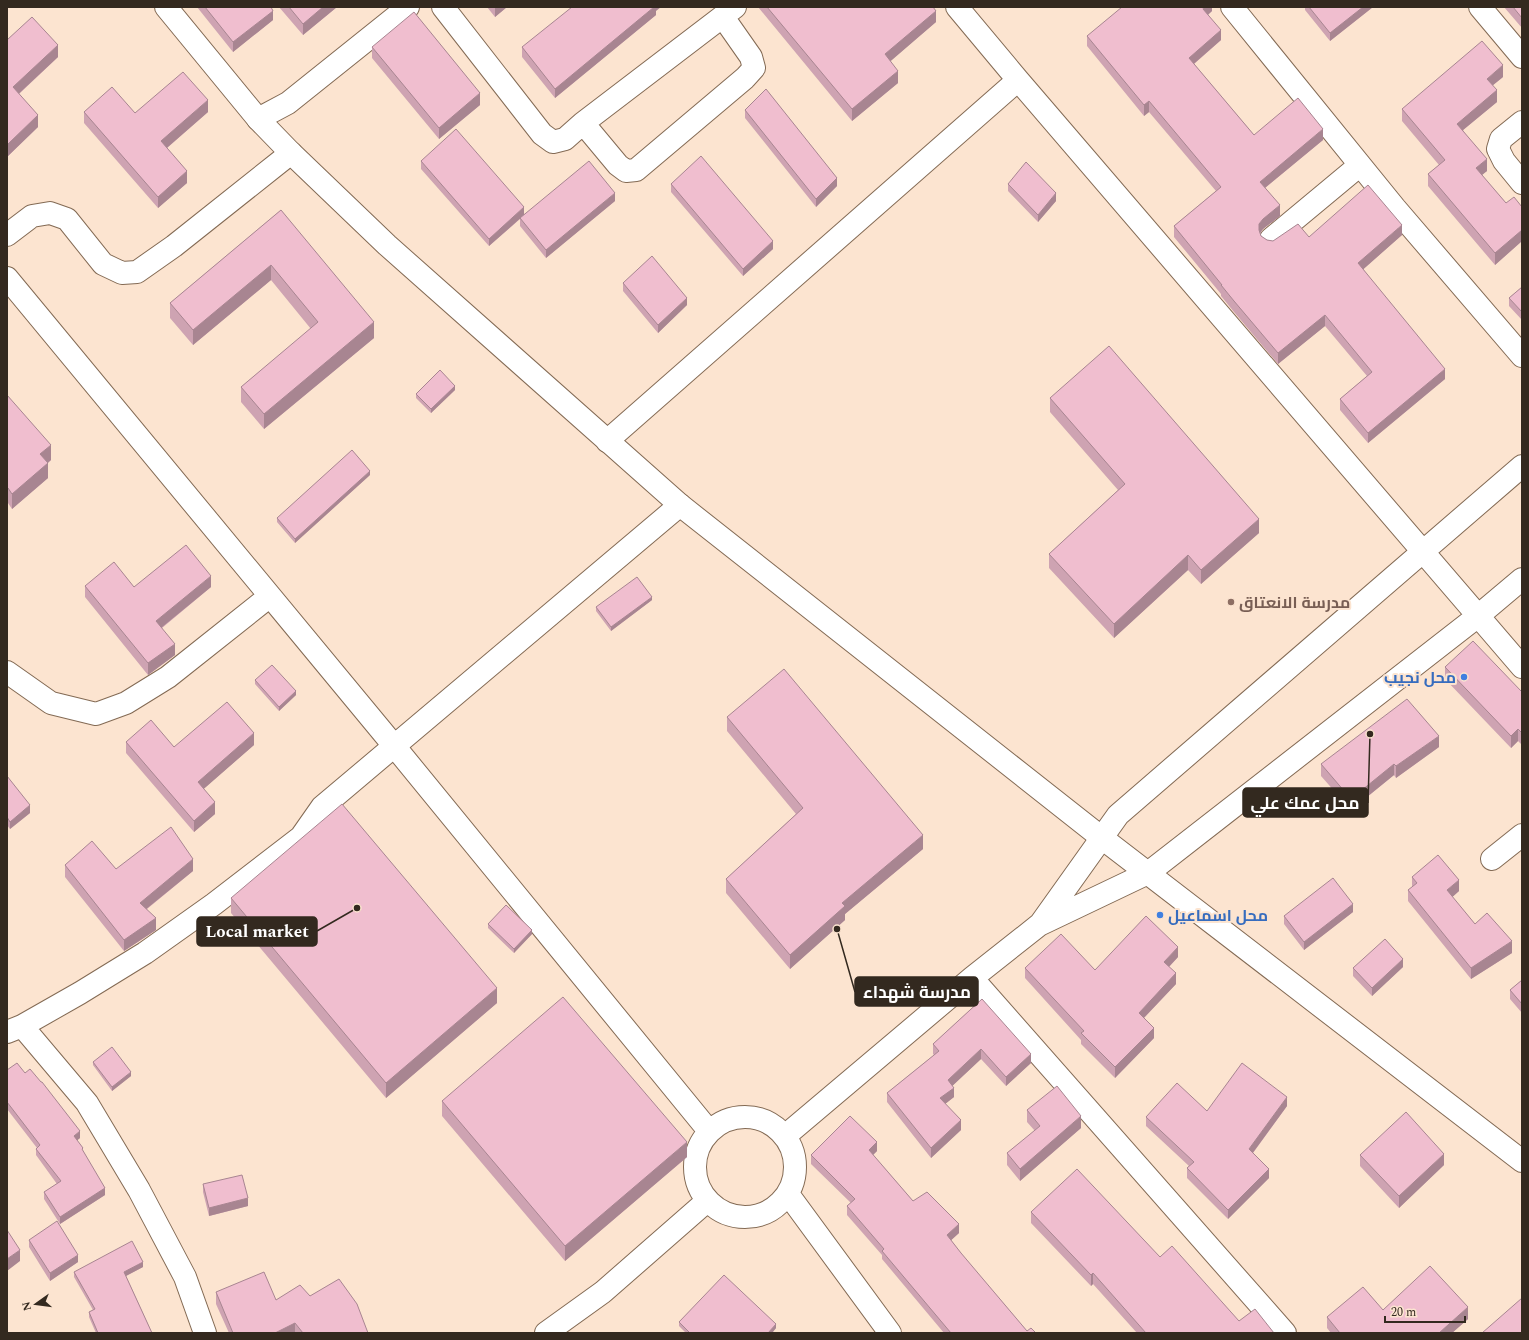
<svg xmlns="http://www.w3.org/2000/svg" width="1529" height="1340" font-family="Spectral,Cairo,serif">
	<rect width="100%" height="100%" fill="#fce4d0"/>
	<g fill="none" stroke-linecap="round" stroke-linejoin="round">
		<g stroke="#836a54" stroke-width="24">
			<path id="minor" d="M443,7L542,134L553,142L565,139L583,123L735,7
				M957,7L1018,80L1522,667
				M1232,7L1395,208L1522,356
				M1480,7L1522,57
				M258,119L288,103L408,7
				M1522,122L1501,139L1498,149L1504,161L1522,183
				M583,123L618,165L626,171L636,170L745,78L754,68L751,57L723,17
				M7,235L32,216L50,213L67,219L103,264L122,273L137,272L174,246L291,153
				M1271,239L1360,165
				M7,278L395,747L709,1131
				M607,441L1018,80
				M7,672L51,703L96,714L126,703L168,677L270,596
				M1492,859L1522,835
				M1041,923L1118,815L1522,466
				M972,978L1285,1333
				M22,1026L87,1103L139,1190L185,1277L205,1333
				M7,1032L22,1026L80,993L145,953L214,904L301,837L322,807L680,505
				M695 1167a50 50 0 1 1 100 0a50 50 0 1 1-100 0Z
				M785,1136L972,978L1039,925L1148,873L1478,616L1522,579
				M788,1194L890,1333
				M546,1333L603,1292L707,1201"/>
		</g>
		<g stroke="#836a54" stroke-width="24">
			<path id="tertiary" d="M166,7L258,119L291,153L387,245L680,505L1102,838L1522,1161"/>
		</g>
		<use href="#minor" stroke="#fff" stroke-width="22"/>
		<use href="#tertiary" stroke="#fff" stroke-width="22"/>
	</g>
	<path fill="#cea3b2" d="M197,7H271L273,20L233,52Z
		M279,7H337L303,35Z
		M487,7H507L495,17Z
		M758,7H933L936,22L890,61L898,83L852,121Z
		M1212,7V11L1208,15L1221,40L1194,64L1254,135L1323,140L1265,188L1280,216L1263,229L1260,234L1261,236L1267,240L1273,241L1309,237L1402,235L1363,269L1445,379L1368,443L1340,410V399L1367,376L1325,326L1278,364L1234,312L1221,296V294L1174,237V226L1216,191L1149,112L1144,116L1087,46V36Z
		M1305,7H1373L1330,41L1305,10Z
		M1504,7H1522V28Z
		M656,11V15L555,98L522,57V47Z
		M7,40L58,57L19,94L38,127L8,156L7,155Z
		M372,47L480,105L439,139L372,58Z
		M1503,77L1493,85L1497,102L1463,130L1487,171L1481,175L1506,203L1522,207V241L1495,265L1428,186V174L1439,165L1402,121V109Z
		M745,110L837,186L816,207L745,118Z
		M84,112L135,113L208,112L167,148L187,183L158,208L84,123Z
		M421,161L524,214L615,201L546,258L520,226V219L489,246L421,169Z
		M671,184L773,249L743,276L671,192Z
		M1008,184L1056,201L1038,222L1008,191Z
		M281,210L374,338L264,429L241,402V387L311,329L271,280L193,345L170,318V303Z
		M623,283L687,305L658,333L623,291Z
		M1522,287V320L1509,306V298Z
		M455,390L431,413L416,398V394Z
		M7,395L51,460L48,463V478L12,509L8,503Z
		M1050,398L1259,533L1201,584L1188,570L1114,638L1049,568V554L1118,490L1050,412Z
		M370,475L295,543L277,522V518Z
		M85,586L134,587H211L162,628L175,655L148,675L85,597Z
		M652,600L611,631L596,611V607Z
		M1445,667L1522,692V745L1518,741L1511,748L1445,679Z
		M255,680L296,695L279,711L255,684Z
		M727,717L923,849L845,914V920L790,969L726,893V879L796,814L727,731Z
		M126,742L174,747L254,745L203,789L215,814L194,832L126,753Z
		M1439,747L1396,778L1394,775L1351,810L1321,776V764Z
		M7,776L30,813L10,829L7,825Z
		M65,865L116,869L193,871L147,909L156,930L124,951L65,877Z
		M1412,877L1459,891L1452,897L1475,924L1512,953L1471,979L1408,901V890L1412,887Z
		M231,898L497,1003L386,1098L231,913Z
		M1353,912L1304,950L1284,924V916Z
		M488,924L532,934L514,953L488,928Z
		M1178,957L1169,967L1176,984L1144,1018L1154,1038L1115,1078L1081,1044V1040L1025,978V968L1095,970Z
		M1403,967L1372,996L1353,976V968Z
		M1522,980V1013L1510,999V990Z
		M982,999L1031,1063L1006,1086L981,1059L952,1086L954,1097L945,1104L961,1130L931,1158L887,1102V1093L934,1055L933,1054V1044Z
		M93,1062L131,1076L112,1091L93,1065Z
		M7,1070L25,1073L80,1138L77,1140L105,1195L60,1224L44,1199V1192L57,1184L36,1155V1149L37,1148L7,1109Z
		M442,1101L687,1157L565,1261L442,1116Z
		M1287,1106L1253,1153L1269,1178L1228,1219L1187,1178V1168L1189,1166L1146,1126V1117L1207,1111Z
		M1027,1110L1081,1128L1020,1181L1007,1165V1153L1035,1131L1027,1122Z
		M877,1151L873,1155L913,1201L959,1233L951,1240L961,1254L1027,1331L1036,1333H944L882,1259V1255L847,1215V1206L851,1203L811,1164V1155Z
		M1360,1155L1444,1165L1399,1208L1360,1166Z
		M203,1184L248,1206L209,1216L203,1192Z
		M1031,1212L1160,1257L1239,1321L1274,1333H1137L1093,1284L1091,1286L1031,1223Z
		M29,1240L78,1262L50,1281L29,1247Z
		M143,1267L126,1276L152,1333H96L89,1317V1312L93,1310L74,1277V1272Z
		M216,1292L276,1300L310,1296L368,1333H229L216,1304Z
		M1383,1310L1468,1319L1452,1333H1331L1327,1328V1317Z
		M679,1322L776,1328L772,1333H686L679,1326Z"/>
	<path fill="#a88591" d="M323,7H337L303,35V24Z
		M495,7H507L495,17Z
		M654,7H661L656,11V15L555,98V89Z
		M1204,7H1212V11L1203,19V9Z
		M1363,7H1373L1330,41V33Z
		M273,11V20L233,52V42Z
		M936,11V22L885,66V54Z
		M1221,30V40L1189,68V58Z
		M58,45V57L13,99V87Z
		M1503,65V77L1487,90V79Z
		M898,71V83L852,121V109Z
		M1497,90V102L1457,135V124Z
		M480,93V105L439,139V128Z
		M208,100V112L161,153V141Z
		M1149,101V112L1144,116V105Z
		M38,115V127L8,156V144Z
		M1323,129V140L1260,192V182Z
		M1487,159V171L1476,180V168Z
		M187,171V183L158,208V197Z
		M837,178V186L816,207V199Z
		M615,193V201L546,258V250Z
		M1056,193V201L1038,222V215Z
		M1280,205V216L1263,229L1259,234V224L1263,219Z
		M524,207V215L489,246V239Z
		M1402,225V235L1358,274V263Z
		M1522,230V241L1495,265V253Z
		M773,241V249L743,276V269Z
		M271,265V280L193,345V330Z
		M687,298V305L658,333V325Z
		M1325,315V326L1278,364V353Z
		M374,322V338L264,429V414Z
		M1445,369V379L1368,443V433Z
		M455,386V390L431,413V409Z
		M51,445V460L40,469V454Z
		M48,463V478L12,509V494Z
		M370,471V475L295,543V539Z
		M8,488V503L7,504V489Z
		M1259,519V533L1201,584V570Z
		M1188,555V570L1114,638V624Z
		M211,576V587L156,632V621Z
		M652,597V600L611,631V627Z
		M175,644V655L148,675V663Z
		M296,691V695L279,711V707Z
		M1518,729V741L1511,748V736Z
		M254,733V745L198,794V782Z
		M1439,736V747L1396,778V766Z
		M1394,764V775L1351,810V799Z
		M215,802V814L194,832V821Z
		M30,805V813L10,829V822Z
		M923,835V849L845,914V920L790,969V955L842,903Z
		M193,859V871L140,914V903Z
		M1459,880V891L1447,902V890Z
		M1353,904V912L1304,950V942Z
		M156,918V930L124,951V940Z
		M532,930V934L514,953V949Z
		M1512,941V953L1471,979V968Z
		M1178,947V957L1164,972V962Z
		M1403,959V967L1372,996V988Z
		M1176,973V984L1139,1023V1013Z
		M497,988V1003L386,1098V1083Z
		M1154,1028V1038L1115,1078V1067Z
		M981,1049V1059L948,1090V1080Z
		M1031,1054V1063L1006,1086V1077Z
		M131,1072V1076L112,1091V1087Z
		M954,1088V1097L940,1108V1098Z
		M1287,1097V1106L1249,1158V1149Z
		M1081,1116V1128L1020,1181V1169Z
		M961,1120V1130L931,1158V1148Z
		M80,1131V1138L74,1143V1136Z
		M687,1142V1157L565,1261V1246Z
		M877,1142V1151L869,1159V1150Z
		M1444,1154V1165L1399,1208V1196Z
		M1269,1169V1178L1228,1219V1210Z
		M105,1188V1195L60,1224V1217Z
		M248,1198V1206L209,1216V1208Z
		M959,1224V1233L947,1244V1235Z
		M20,1250V1261L7,1271V1259Z
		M78,1255V1262L50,1281V1273Z
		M143,1262V1267L124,1277V1272Z
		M1093,1273V1284L1091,1286V1275Z
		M1468,1307V1319L1452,1333H1439Z
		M295,1323V1333H275Z
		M776,1324V1328L772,1333H768Z"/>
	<path fill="#f0becf" stroke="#a88591" d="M205,7H271L273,11L233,42Z
		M289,7H323L303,24Z
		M572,7H654L555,89L522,47Z
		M767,7H933L936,11L885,54L898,71L852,109Z
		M1122,7H1204L1203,9L1221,30L1189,58L1254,135L1298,98L1323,129L1260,182L1280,205L1263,219L1259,224V230L1261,236L1267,240L1273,241L1298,224L1309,237L1368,185L1402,225L1358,263L1445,369L1368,433L1340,399L1372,372L1325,315L1278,353L1234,301L1221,285H1222L1174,226L1221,187L1149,101L1144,105L1087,36Z
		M1309,7H1363L1330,33Z
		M1513,7H1522V18Z
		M414,12L480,93L439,128L372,47Z
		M32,17L58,45L13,87L38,115L8,144L7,143V40Z
		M1482,41L1503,65L1487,79L1497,90L1457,124L1487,159L1476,168L1506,203L1514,197L1522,207V230L1495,253L1428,174L1445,160L1402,109Z
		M183,72L208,100L161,141L187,171L158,197L84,112L112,87L135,113Z
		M766,89L837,178L816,199L745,110Z
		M456,129L524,207L489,239L421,161Z
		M701,156L773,241L743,269L671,184Z
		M589,161L615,193L546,250L520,218Z
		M1026,162L1056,193L1038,215L1008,184Z
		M281,210L374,322L264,414L241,387L318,322L271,265L193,330L170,303Z
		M652,256L687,298L658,325L623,283Z
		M1522,287V312L1509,298Z
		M1109,346L1259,519L1201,570L1188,555L1114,624L1049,554L1125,484L1050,398Z
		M440,370L455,386L431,409L416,394Z
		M7,395L51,445L40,454L48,463L12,494L8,488L7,489Z
		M352,450L370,471L295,539L277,518Z
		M186,545L211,576L156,621L175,644L148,663L85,586L114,562L134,587Z
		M637,577L652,597L611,627L596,607Z
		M1473,641L1522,692V733L1518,729L1511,736L1445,667Z
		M272,665L296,691L279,707L255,680Z
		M784,669L923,835L842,903L845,906L790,955L726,879L803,808L727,717Z
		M1407,699L1439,736L1396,766L1394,764L1351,799L1321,764Z
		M227,702L254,733L198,782L215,802L194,821L126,742L151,720L174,747Z
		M7,776L30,805L10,822L7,817Z
		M342,804L497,988L386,1083L231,898Z
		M171,827L193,859L140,903L156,918L124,940L65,865L92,841L116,869Z
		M1438,855L1459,880L1447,890L1475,924L1487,913L1512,941L1471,968L1408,890L1417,883L1412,877Z
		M1333,878L1353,904L1304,942L1284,916Z
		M506,905L532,930L514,949L488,924Z
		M1146,916L1178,947L1164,962L1176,973L1139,1013L1154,1028L1115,1067L1081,1033L1084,1031L1025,968L1061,934L1095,970Z
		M1385,939L1403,959L1372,988L1353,968Z
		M1522,980V1004L1510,990Z
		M563,997L687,1142L565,1246L442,1101Z
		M982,999L1031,1054L1006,1077L981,1049L948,1080L954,1088L940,1098L961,1120L931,1148L887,1093L939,1051L933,1044Z
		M112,1047L131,1072L112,1087L93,1062Z
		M17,1063L25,1073L30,1069L41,1082H42L80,1131L74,1136L83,1148L82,1149L105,1188L60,1217L44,1192L61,1181L36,1149L40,1145L7,1102V1070Z
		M1242,1063L1287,1097L1249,1149L1269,1169L1228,1210L1187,1168L1194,1162L1146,1117L1177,1083L1207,1111Z
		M1057,1086L1081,1116L1020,1169L1007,1153L1040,1126L1027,1110Z
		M1406,1112L1444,1154L1399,1196L1360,1155Z
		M850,1116L877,1142L869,1150L913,1201L927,1192L959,1224L947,1235L961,1253L1027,1331L1031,1328L1036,1333H951L882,1251L884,1249L847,1206L855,1199L811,1155Z
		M1077,1169L1160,1257L1172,1246L1239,1321L1255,1309L1274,1333H1146L1093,1273L1091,1275L1031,1212Z
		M242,1175L248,1198L209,1208L203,1184Z
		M57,1221L78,1255L50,1273L29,1240Z
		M7,1230L20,1250L7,1259Z
		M132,1241L143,1262L124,1272L152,1333H98L89,1312L95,1309L74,1272Z
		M1430,1266L1468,1307L1439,1333H1340L1327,1317L1363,1287L1383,1310Z
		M264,1272L276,1300L300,1285L310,1296L339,1279L357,1304L368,1333H303L295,1323L275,1333H233L216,1292Z
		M724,1275L776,1324L768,1333H690L679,1322Z
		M1522,1298V1333H1482Z"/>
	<circle fill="#8d6e63" stroke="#fce4d0" stroke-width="1.5" cx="1231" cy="602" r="4"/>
	<g fill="#3f7fe0" stroke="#fce4d0" stroke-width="1.5">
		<circle cx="1464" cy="677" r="4"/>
		<circle cx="1160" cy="915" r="4"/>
	</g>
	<g text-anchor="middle" stroke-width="4" stroke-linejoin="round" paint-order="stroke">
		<g font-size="16" font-weight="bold" fill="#785e54" stroke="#fce4d0" text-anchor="start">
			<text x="1239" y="608">مدرسة الانعتاق</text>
		</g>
		<g font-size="16" font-weight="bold" fill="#366cbe" stroke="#fce4d0" text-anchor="end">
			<text x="1456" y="683">محل نجيب</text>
			<text x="1168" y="921" text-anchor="start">محل اسماعيل</text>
		</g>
	</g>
	<path fill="none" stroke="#33291f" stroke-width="1.5" d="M1370 734L1368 803M357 908L317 931M837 929L855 992"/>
	<g fill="#33291f" stroke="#fce4d0" stroke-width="1.5">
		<circle cx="1370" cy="734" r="4"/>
		<circle cx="357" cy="908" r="4"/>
		<circle cx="837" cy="929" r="4"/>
	</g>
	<g fill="#33291f" stroke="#33291f" stroke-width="1.5">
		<rect x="1243" y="788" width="125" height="29" rx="4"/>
		<rect x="197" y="917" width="120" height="29" rx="4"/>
		<rect x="855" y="977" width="123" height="29" rx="4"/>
	</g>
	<g font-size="17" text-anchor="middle" font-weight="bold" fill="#fff">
		<text x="1305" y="809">محل عمك علي</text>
		<text x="257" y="937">Local market</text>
		<text x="917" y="998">مدرسة شهداء</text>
	</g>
	<rect width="1529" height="1340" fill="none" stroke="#33291f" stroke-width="16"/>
	<g transform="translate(36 1304) rotate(256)" stroke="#fce4d0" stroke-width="3" paint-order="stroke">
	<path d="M0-3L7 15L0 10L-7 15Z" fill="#33291f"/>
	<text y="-6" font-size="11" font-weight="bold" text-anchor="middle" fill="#33291f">N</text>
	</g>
	<path d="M1385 1316v6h80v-6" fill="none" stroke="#33291f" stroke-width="2"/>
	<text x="1391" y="1316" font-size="12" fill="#33291f" stroke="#fce4d0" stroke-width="3" paint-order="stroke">20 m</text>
</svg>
